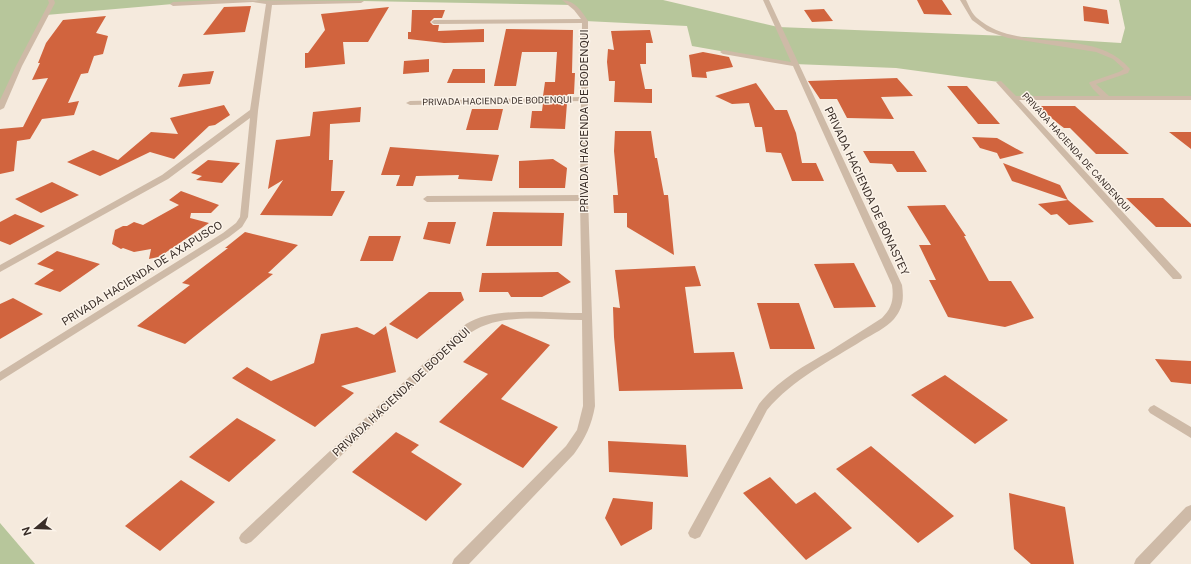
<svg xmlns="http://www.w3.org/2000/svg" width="1191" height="564" font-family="'Public Sans',sans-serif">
	<rect width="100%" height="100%" fill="#f5eadd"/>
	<path fill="#b7c69b" d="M0,0H663L778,27L1008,36L1121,43L1125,28L1119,0H1191V98H1013L999,82L896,68L794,64L692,46L687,26L585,21L573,5L361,1L269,3L255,0L173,4L46,15L0,108Z
		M0,523L35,564H0Z"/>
	<path fill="#d1643e" d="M917,0H942L952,15L924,14Z
		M251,6L245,32L203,35L224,7Z
		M1083,6L1107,10L1109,24L1084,21Z
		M389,7L368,42H343L345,64L305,68V53H308L325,30L321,14Z
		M824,9L833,21L812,22L804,10Z
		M412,10H445L442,18H434L430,22L433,25H439L438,31L484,29V42L444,43L408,39V32H411Z
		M106,16L96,33L108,36L103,54L94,56L88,73L81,74L68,103L79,101L74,115L42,119L30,139L17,141L14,171L0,174V129L23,127L48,78L32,80L40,63H38L46,43L63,20Z
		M506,29L573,30L572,73H575L574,94H568L567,96H543L545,82H555L557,52H522L516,86H494Z
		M650,30L653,43H646V64H640L645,89H652V103L614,102L615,81H609L607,62L608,49L614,50L611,31Z
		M703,52L729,57L733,67L706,72L707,78L692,77L689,55Z
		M429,59V72L403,74L404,61Z
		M453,69H485V83H447Z
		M214,71L210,84L178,87L183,74Z
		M897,78L913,96L881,97L894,119L847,118L837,99H820L808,81Z
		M756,83L775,110H787L796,133L802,163H816L824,181H792L781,153L766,152L762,127H755L749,103L732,104L715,96Z
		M947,86H967L1000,124H978Z
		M543,103H567L565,129L530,128L532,111H542Z
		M224,105L230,115L215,125L209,126L174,159L150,152L100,176L67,162L93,150L118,160L151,132L178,134L170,118Z
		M1037,106H1075L1129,154H1096L1070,128H1064L1060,125Z
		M361,107L360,122L330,124L329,160H333L331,191H345L332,216L260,215L283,180L268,189L276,140L310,136L313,112Z
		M472,109H503L498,130H466Z
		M615,131H651L655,158H657L664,195H668L674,255L627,227V213H614L613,195H618L614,151Z
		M1169,132H1191V149Z
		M972,137L997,138L1024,153L1000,159L997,153L980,148Z
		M390,147L499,155L492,181L458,179L459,175L416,176L413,186H396L400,175H381Z
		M863,151H914L927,172H897L892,164L870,163Z
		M553,159L567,168L565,188H519V161Z
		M208,160L240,163L222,183L196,180L202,176L191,173Z
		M1003,163L1060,185L1068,200L1012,181Z
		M52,182L79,195L41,213L15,199Z
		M181,191L219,205L211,213H191L190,218L209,223L165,253L163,256L149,259L151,249L134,252L123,248L121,249L112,244L115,230L123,226H127L134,222L143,225L179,205L169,200Z
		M1126,198H1163L1191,224V227H1156Z
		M1068,200L1094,222L1069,225L1057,214L1051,215L1038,204Z
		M945,205L966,236H964L989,281H1011L1034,318L1005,327L948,317L929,280H936L919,245H931L907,206Z
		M493,212L564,213L562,246H486Z
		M15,214L45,226L10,245L0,241V222Z
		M428,222H456L450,244L423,239Z
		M245,232L298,245L268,273L273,274L185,344L137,326L190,285L182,283L228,248H225Z
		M369,236H401L393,261H360Z
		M57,251L100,264L60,292L34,284L54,270L37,264Z
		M854,263L876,307L834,308L814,264Z
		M695,266L701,286L685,287L694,353L734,352L743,389L619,391L614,337L613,307L620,308L615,270Z
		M558,272L571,282L542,297H511L508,292H479L482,273Z
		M429,292H461L464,300L417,339L389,324Z
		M13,298L43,314L0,339V304Z
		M757,303H799L815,349H770Z
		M502,324L550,345L501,399L558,427L523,468L439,422L488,374L463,362Z
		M386,326L396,372L341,386L354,393L315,427L232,378L247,367L271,381L314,363L321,334L357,327L374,335Z
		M1155,359L1191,361V384L1171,382Z
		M945,375L1008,420L975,444L911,395Z
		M237,418L276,440L229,482L189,457Z
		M396,432L419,445L411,452L462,484L426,521L352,472Z
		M608,441L686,445L688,477L609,472Z
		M871,446L954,516L918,543L836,469Z
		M770,477L796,504L815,492L852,528L806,560L743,493Z
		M181,480L215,502L160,551L125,526Z
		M1009,493L1065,507L1074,564H1031L1014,549Z
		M613,498L653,502L652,529L621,546L605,518Z"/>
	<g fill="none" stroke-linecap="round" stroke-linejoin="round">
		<path fill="#cebaa7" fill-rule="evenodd" d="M48,0H54L55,3L22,66L4,108L0,110V100L16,66L49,3Z
			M221,0L364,1L361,3L272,5L258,111L248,217L242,227L229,237L0,381V372L223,233L236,223L240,217L250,118L168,179L0,272V265L162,175L250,110L266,4L253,2L173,6L170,4L173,2Z
			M562,0C574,0 582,11 588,21V198L595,406C592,424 585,439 574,454L469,564H452L454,559L566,446L577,430L583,406L582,320C544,320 497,311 466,336L251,542L246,544L241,542L239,538L241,534L466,324C495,306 548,313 582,313L580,201L427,202L423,199L427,196L580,195L581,101L410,105L406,103L410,101L581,97L582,23L434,24L431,22L434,20L581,19L574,10Z
			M763,0H769L902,285C904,299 903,308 894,319C886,328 873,334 863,340C830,361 793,379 767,410L700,537L695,539L690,537L688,533L690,529L759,404C778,380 804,366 830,351C847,340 865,329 882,318C892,308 894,299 892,285L793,66L723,54L720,52L723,50L791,62Z
			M960,0H966C969,6 972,14 977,18C1019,55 1094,25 1130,69L1128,73L1096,84L1109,96H1191V100H1019L1181,275L1182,277L1181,279H1173L996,82L1001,81L1016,96H1100L1093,89L1089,83L1090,82L1119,72L1124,69L1113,59L1096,52L1008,38L987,31L972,20Z
			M1154,405L1191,427V438L1150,413L1148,410L1150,407Z
			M1191,505V520L1150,564H1134L1136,559L1186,507Z"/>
	</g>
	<g text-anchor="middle" stroke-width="3" stroke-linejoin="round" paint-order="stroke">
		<g font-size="9" fill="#3a2e28" stroke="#fcf4ea">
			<text transform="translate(497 101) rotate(-1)" y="3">PRIVADA HACIENDA DE BODENQUI</text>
			<text transform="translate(1076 152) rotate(48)" y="3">PRIVADA HACIENDA DE CANDENQUI</text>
		</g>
		<g font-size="11" fill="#3a2e28" stroke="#fcf4ea">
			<text transform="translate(584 121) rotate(-90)" y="4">PRIVADA HACIENDA DE BODENQUI</text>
			<text transform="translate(867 191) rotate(65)" y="4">PRIVADA HACIENDA DE BONASTEY</text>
			<text transform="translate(142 273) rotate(-32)" y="4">PRIVADA HACIENDA DE AXAPUSCO</text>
			<text transform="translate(401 392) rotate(-43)" y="4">PRIVADA HACIENDA DE BODENQUI</text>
		</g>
	</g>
	<g transform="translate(36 528) rotate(251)" stroke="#fcf4ea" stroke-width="3" paint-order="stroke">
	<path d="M0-3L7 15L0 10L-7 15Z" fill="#3a2e28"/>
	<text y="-6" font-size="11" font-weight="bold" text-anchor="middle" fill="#3a2e28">N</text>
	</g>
</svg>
